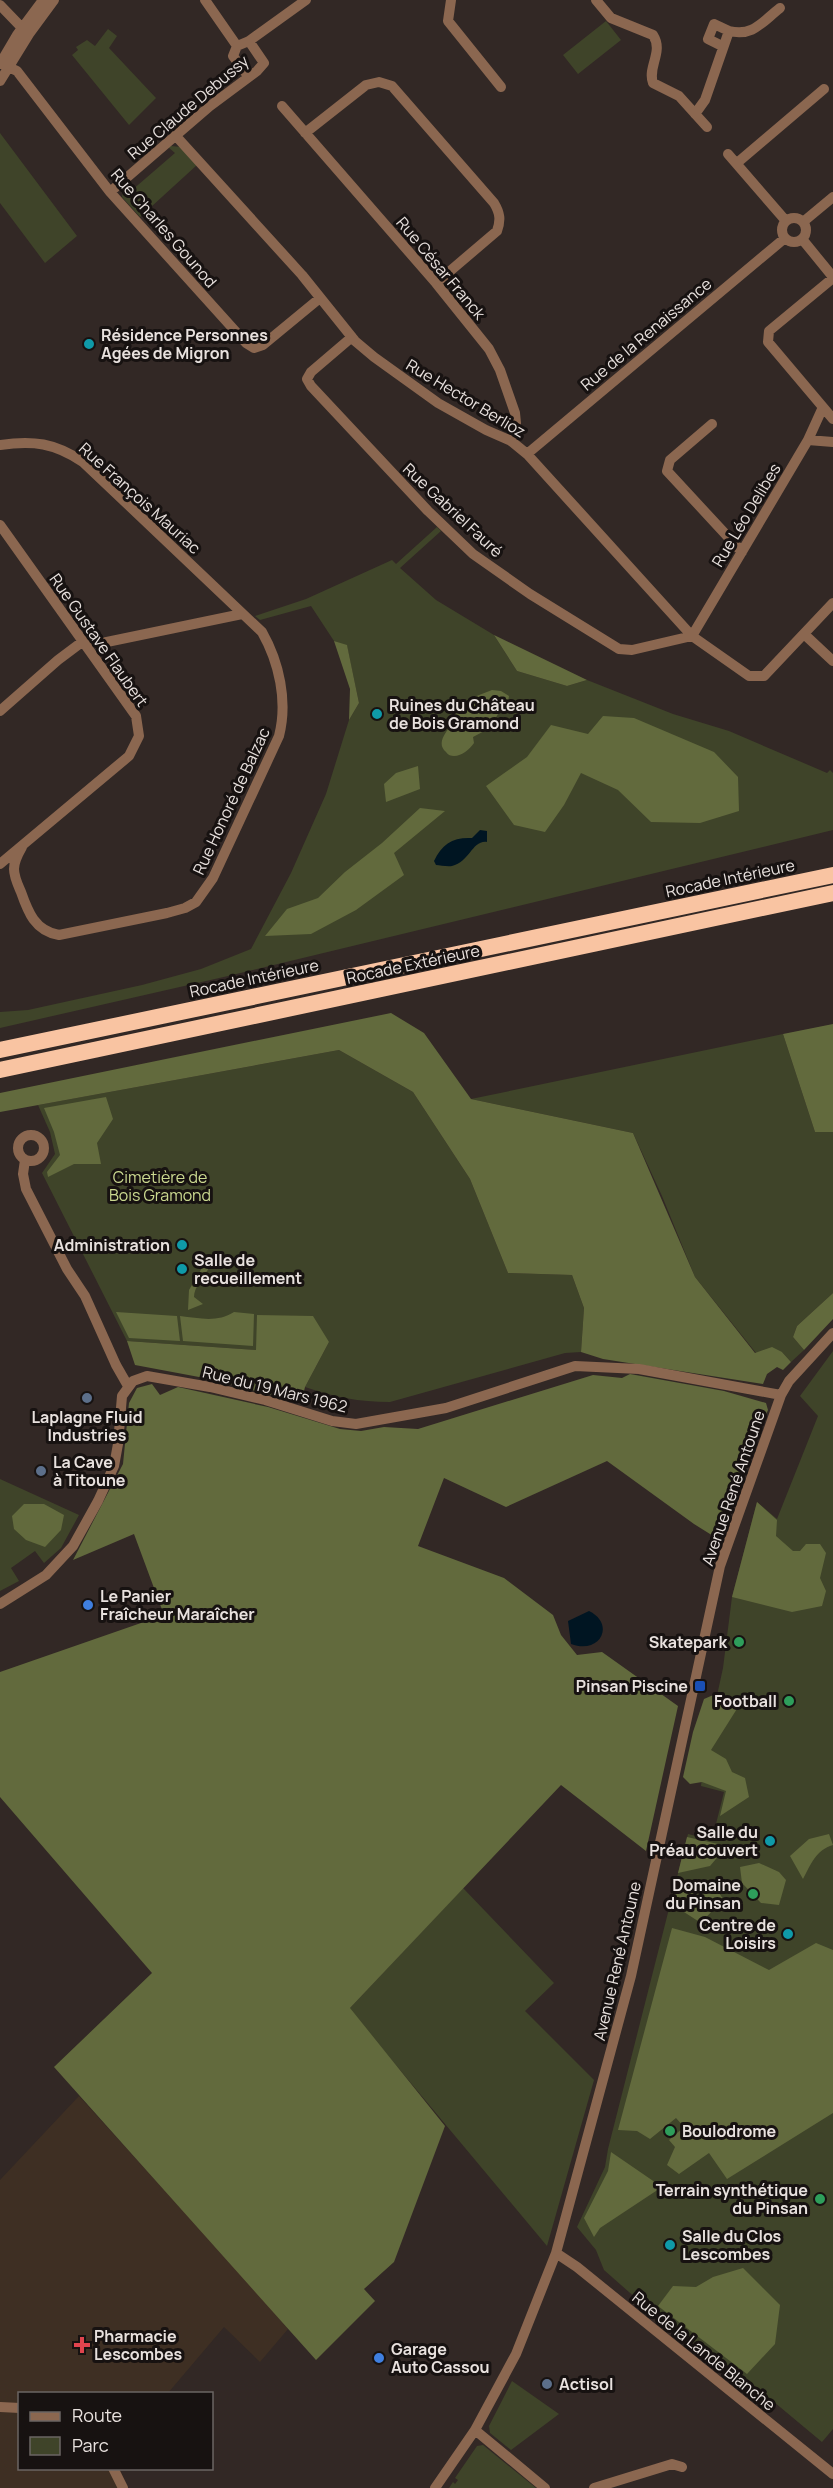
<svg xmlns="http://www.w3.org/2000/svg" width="833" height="2488" font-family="Manrope,sans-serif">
	<rect width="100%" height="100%" fill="#322825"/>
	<path fill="#3e2f23" d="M79,2096L257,2292L288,2329L260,2362L224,2327L168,2393L20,2394V2468L120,2469L127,2488H0V2180Z"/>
	<path fill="#3f4429" d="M606,21L621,40L578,74L563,55Z
		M108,29L117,36L109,48L156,98L129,125L72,55L78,50L76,47L87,40L95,46Z
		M0,133L77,236L45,263L0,203Z
		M171,146L181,147L197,165L140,217L122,197L124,186L131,191L175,153L168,147Z
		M437,527L441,531L400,568L436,600L494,635L517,671L567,686L587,680L673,714L729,731L827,773L830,770L833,773V830L228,976L0,1028V1012L28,1010L142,985L201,969L251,949L291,873L326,794L349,720L359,703L347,646L334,641L311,606L260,620L255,616L306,599L392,560L396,564Z
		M783,1034L815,1132H833V1293L797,1326L793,1337L804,1350L791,1362L782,1352L756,1353L695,1277L662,1196L633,1133L471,1099Z
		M339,1050L413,1092L470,1179L508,1273L572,1275L584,1308L581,1352L565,1353L390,1402C359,1402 334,1397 305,1387L329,1342L256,1350L127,1341L42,1173L55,1154L50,1132L38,1105Z
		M833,1351V2429L822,2442L738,2372L688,2340L646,2307L604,2270L596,2250L577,2227L605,2167L608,2149L688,1834L712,1840L724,1792L701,1786L704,1755L723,1668L732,1597L757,1502L777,1519L818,1416L800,1396Z
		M0,1479L79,1515L61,1548L44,1563L35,1551L11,1568L19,1581L0,1591Z
		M463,1888L554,1983L525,2011L594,2080L547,2246L349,2009Z
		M512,2381L559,2414L511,2450L490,2433L489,2426Z
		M483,2445L536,2488H449L453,2482L455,2484L458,2480L455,2478L477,2446Z"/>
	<path fill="#626a3d" d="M494,635L587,680L567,686L517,671Z
		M334,641L347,645L359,703L349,720L350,689Z
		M492,690L501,691L509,696L507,708L498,714L490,728L473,737L474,743C470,749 462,756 454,756C451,756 448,755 446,752C435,742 448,732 451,723C454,717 455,711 456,704Z
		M603,716L634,718L714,752L738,777L739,811L700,823L651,822L618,790L581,773L564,805L545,832L514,825L486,786L527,757L551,725L588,734Z
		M418,766L420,789L386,802L384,784L396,773Z
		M420,808L445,811L394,853L404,875L356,910L311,934L265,936L287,909L318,898L345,872L382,843Z
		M391,1013L424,1033L471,1099L633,1133L695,1277L755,1353L772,1347L782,1352L791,1362L783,1370L777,1367L767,1374L763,1384L603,1359L581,1352L584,1308L572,1275L508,1273L470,1179L413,1092L339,1050L0,1112V1093Z
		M833,1024V1132H815L783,1034Z
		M106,1097L113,1119L97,1143L101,1164H74L48,1177L47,1172L60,1155L54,1132L44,1108Z
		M206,1261L211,1263C207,1275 194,1285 194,1297L203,1304L188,1310L189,1290Z
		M833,1293V1319L804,1350L793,1337L797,1326Z
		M116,1312L177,1316L180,1341L129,1338Z
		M234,1312L254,1314L253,1346L183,1341L180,1316C199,1318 217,1323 234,1312Z
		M257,1315L313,1316L329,1342L305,1387L301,1403L215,1380L135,1365L127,1341L256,1350Z
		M630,1374L724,1391L766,1403L768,1410L749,1453L718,1539L694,1524L607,1461L506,1507L444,1478L418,1546L504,1578L553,1615L561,1635L577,1655L602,1652L678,1706L646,1851L561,1785L350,2008L445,2126L394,2262L364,2289L375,2301L316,2360L54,2067L152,1973L0,1797V1672L164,1615L134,1534L73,1560L123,1464L129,1403L137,1388L152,1384L160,1395L178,1387L268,1407L340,1429L361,1431L384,1427L418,1429L593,1375L622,1378Z
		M757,1502L777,1520L776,1536L793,1551H800L806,1544H820L826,1553L820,1578L826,1591L822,1606L792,1612L732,1597Z
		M24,1504H44L64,1515L61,1530L45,1547L26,1540L14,1529L12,1516Z
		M718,1693L734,1699L740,1704L711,1750L726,1759L732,1772L745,1778L749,1797L720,1816L726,1791L702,1782L690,1784L683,1777L693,1732L704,1699Z
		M829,1834L833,1845C816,1850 811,1864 803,1879L790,1856L809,1839Z
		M687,1837L727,1846L710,1866L678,1873Z
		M759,1863L779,1872L786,1880L779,1905L761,1903L742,1883L740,1867Z
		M712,1882L723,1899L701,1923L670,1903L674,1885Z
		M672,1928L705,1937L769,1970L816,1943L833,1950V2113L727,2179L709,2153L679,2174L667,2165L675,2147L669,2140L684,2127L676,2118L650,2139L637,2131L618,2130Z
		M611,2152L662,2187L600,2228L594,2237L584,2218L608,2171Z
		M743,2268L780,2305L775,2344L747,2374L658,2306L673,2286L696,2287L713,2277Z"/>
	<path fill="#001522" d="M480,830L487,831V842C472,840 470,862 452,866C447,867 440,865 436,865L434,861C442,844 453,837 472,838Z
		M589,1611C616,1624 600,1655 571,1644L568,1621Z"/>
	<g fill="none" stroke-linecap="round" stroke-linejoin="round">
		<path stroke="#8b6750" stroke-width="10" d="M205,0L237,46L249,41L306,0
			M451,0L448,21L501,87
			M596,0L611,18L653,35C664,52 647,67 653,83L679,96L707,127
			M0,5L26,32
			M237,46L233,56L248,76
			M722,46L708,39L714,24L729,31
			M0,63L17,71L110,192L246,343L254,348L263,345L320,298
			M0,64L17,35L43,0
			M0,81L29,34L54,0
			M282,106L436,283L489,349L500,370L515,413L516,423L511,441
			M695,114L705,100L729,31C753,37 762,22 780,8
			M305,133L366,85L379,82L392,86L494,203C500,213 501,220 497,231L436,283
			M175,135L302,275L355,341L374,357L438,403L486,430L511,441L527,454L692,636L749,676H764L833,603
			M728,154L786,221
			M737,163L824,89
			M110,192L210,106L257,71L264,63L249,41
			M782 230a12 12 0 1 1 24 0a12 12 0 1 1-24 0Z
			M803,222L833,197
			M802,239L833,277
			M833,278L769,331L768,342L833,419
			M352,337L311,372L307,379L311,386L428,511L473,554L530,594L619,649L632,650L692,636
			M712,424L670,460L667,471L742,552
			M808,440L833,442
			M0,445C33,440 55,443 83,462L262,632C279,662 288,701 279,736L213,878L196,902L185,908L167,913L59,935C35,931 28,912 21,892C18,885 14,877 14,869C14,861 18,854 22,847
			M527,454L785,238
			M0,525L136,716L139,736L129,756L0,864
			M804,634L833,661
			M692,636L808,440L823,407
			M0,711L58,660L82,642L102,643L242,614
			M18 1148a13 13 0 1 1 26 0a13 13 0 1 1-26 0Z
			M25,1160L23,1174L26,1189L67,1269L85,1296L116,1365L128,1386
			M0,1604L46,1575L73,1546L98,1501L114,1466L118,1444L122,1396L133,1381L147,1376L210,1387L265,1400L332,1421L356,1424L446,1408L575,1366L639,1369L781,1395
			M556,2253L577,2267L833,2474
			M0,2407L20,2408
			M475,2430L545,2488
			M113,2468L123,2488
			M435,2488L475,2430L516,2354L556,2253L631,1976L720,1566L781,1395L789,1381L833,1333
			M594,2488L672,2464L682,2467"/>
		<path stroke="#f9c4a2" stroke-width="16" d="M0,1050L833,875
			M0,1070L833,893"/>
	</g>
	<g fill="#0f9aa8" stroke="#171211" stroke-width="2">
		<circle cx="89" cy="344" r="6"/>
		<circle cx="377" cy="714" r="6"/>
		<circle cx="182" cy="1245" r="6"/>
		<circle cx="182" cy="1269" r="6"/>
		<circle cx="770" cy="1841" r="6"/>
		<circle cx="788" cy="1934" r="6"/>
		<circle cx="670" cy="2245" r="6"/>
	</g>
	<g fill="#5c6f8a" stroke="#171211" stroke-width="2">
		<circle cx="87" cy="1398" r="6"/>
		<circle cx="41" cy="1471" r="6"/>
		<circle cx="547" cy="2384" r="6"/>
	</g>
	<g fill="#3f7fe0" stroke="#171211" stroke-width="2">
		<circle cx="88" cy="1605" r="6"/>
		<circle cx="379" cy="2358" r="6"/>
	</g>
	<g fill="#2e9e5b" stroke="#171211" stroke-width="2">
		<circle cx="739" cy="1642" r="6"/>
		<circle cx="789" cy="1701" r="6"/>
		<circle cx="753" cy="1894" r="6"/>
		<circle cx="670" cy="2131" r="6"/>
		<circle cx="820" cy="2199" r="6"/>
	</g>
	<rect fill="#1a4fb4" stroke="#171211" stroke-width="2" x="694" y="1680" width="12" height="12" rx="3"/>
	<path fill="#e0444e" stroke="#171211" stroke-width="2" d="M79 2336h6v6h6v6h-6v6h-6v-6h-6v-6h6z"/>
	<g text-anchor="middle" stroke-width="6" stroke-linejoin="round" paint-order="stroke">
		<g font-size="16" fill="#e8e1de" stroke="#171211">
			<text transform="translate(188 107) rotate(-40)" y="6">Rue Claude Debussy</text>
			<text transform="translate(164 228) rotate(49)" y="6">Rue Charles Gounod</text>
			<text transform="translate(441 268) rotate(50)" y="6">Rue César Franck</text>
			<text transform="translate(646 334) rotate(-40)" y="6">Rue de la Renaissance</text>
			<text transform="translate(466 398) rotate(31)" y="6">Rue Hector Berlioz</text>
			<text transform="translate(140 498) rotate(42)" y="6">Rue François Mauriac</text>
			<text transform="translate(453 510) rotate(43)" y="6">Rue Gabriel Fauré</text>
			<text transform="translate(746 515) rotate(-59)" y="6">Rue Léo Delibes</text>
			<text transform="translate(99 640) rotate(55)" y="6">Rue Gustave Flaubert</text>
			<text transform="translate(231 801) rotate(-65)" y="6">Rue Honoré de Balzac</text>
			<text transform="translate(730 878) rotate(-12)" y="6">Rocade Intérieure</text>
			<text transform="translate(413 964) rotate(-12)" y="6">Rocade Extérieure</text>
			<text transform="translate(254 978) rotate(-12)" y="6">Rocade Intérieure</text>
			<text transform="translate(275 1389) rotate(14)" y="6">Rue du 19 Mars 1962</text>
			<text transform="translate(733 1488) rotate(-71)" y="6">Avenue René Antoune</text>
			<text transform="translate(617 1961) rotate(-77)" y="6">Avenue René Antoune</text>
			<text transform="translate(704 2351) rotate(39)" y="6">Rue de la Lande Blanche</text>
		</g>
		<g font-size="16" font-weight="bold" fill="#e8e1de" stroke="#171211" text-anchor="start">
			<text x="101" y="341">Résidence Personnes<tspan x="101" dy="18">Agées de Migron</tspan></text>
			<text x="389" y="711">Ruines du Château<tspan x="389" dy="18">de Bois Gramond</tspan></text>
			<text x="170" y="1251" text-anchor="end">Administration</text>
			<text x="194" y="1266">Salle de<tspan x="194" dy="18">recueillement</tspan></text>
			<text x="87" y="1423" text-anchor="middle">Laplagne Fluid<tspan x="87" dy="18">Industries</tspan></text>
			<text x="53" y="1468">La Cave<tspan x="53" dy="18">à Titoune</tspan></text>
			<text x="100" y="1602">Le Panier<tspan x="100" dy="18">Fraîcheur Maraîcher</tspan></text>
			<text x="727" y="1648" text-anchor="end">Skatepark</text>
			<text x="688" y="1692" text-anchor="end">Pinsan Piscine</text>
			<text x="777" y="1707" text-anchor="end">Football</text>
			<text x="758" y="1838" text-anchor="end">Salle du<tspan x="758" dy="18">Préau couvert</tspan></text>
			<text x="741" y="1891" text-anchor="end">Domaine<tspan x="741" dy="18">du Pinsan</tspan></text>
			<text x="776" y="1931" text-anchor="end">Centre de<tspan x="776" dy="18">Loisirs</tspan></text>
			<text x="682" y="2137">Boulodrome</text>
			<text x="808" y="2196" text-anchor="end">Terrain synthétique<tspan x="808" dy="18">du Pinsan</tspan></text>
			<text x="682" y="2242">Salle du Clos<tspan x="682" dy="18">Lescombes</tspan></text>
			<text x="94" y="2342">Pharmacie<tspan x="94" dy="18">Lescombes</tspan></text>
			<text x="391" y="2355">Garage<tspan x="391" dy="18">Auto Cassou</tspan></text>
			<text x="559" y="2390">Actisol</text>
		</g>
		<g font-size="16" fill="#cbd990" stroke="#171211">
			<text x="160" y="1183">Cimetière de<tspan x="160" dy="18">Bois Gramond</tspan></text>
		</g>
	</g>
	<rect x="18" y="2392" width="195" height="78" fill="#171211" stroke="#6b6563" stroke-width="1.5"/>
	<rect x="30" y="2412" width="30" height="9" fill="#8b6750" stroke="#6b6563" stroke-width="1.5"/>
	<text x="72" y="2422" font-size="18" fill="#e8e1de">Route</text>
	<rect x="30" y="2437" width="30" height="18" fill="#3f4429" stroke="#6b6563" stroke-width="1.5"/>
	<text x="72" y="2452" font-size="18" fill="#e8e1de">Parc</text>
</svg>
